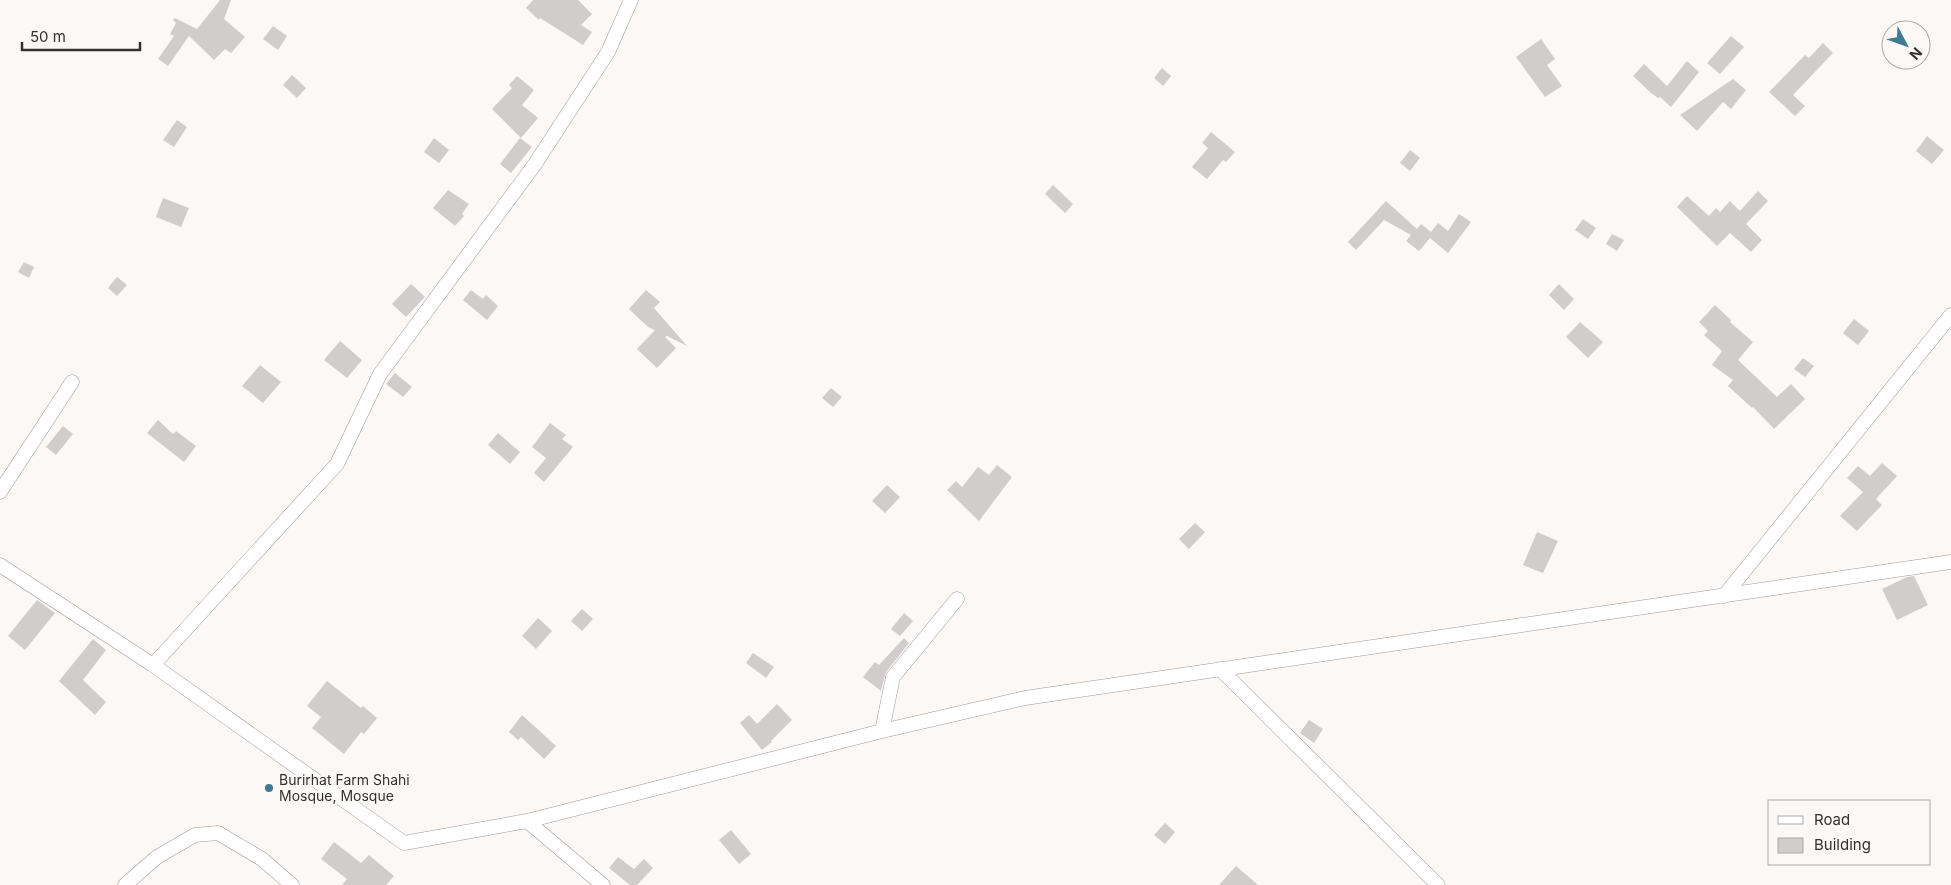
<svg xmlns="http://www.w3.org/2000/svg" width="1951" height="885" font-family="Inter,sans-serif">
	<rect width="100%" height="100%" fill="#fcf8f6"/>
	<path fill="#d1cdcc" d="M220,0H231L224,19L245,37L231,53L225,49L214,60L189,36L168,66L158,59L174,36L170,34L176,23L173,20L175,18L197,29Z
		M533,0H578L592,14L581,25L592,32L583,45L540,18L539,20L526,8Z
		M273,26L287,36L278,50L263,39Z
		M1731,36L1744,47L1720,74L1707,63Z
		M1541,39L1555,59L1547,65L1562,86L1545,97L1516,57Z
		M1823,43L1833,53L1793,95L1805,106L1795,116L1769,92L1805,55L1809,58Z
		M1687,61L1699,72L1671,107L1660,97L1658,98L1651,93L1633,76L1644,64L1667,86Z
		M1162,68L1171,76L1163,86L1154,78Z
		M292,75L306,88L297,98L283,85Z
		M517,76L534,90L522,105L538,118L521,138L492,109L512,88L509,85Z
		M1733,79L1746,90L1731,109L1723,102L1697,131L1680,115Z
		M177,120L187,127L174,147L163,140Z
		M1211,132L1235,152L1226,162L1223,160L1207,179L1192,167L1208,148L1202,143Z
		M1927,136L1944,150L1932,164L1916,151Z
		M434,138L449,150L439,163L424,152Z
		M520,138L532,147L511,173L500,164Z
		M1410,150L1420,158L1410,171L1400,163Z
		M1053,185L1073,204L1065,213L1045,194Z
		M448,190L469,204L462,214L464,216L455,226L433,208Z
		M1758,191L1768,201L1746,224L1762,240L1751,252L1730,233L1717,246L1677,207L1687,196L1709,216L1716,208L1720,212L1730,201L1740,211Z
		M163,198L189,208L181,227L156,217Z
		M1386,201L1417,229L1421,224L1431,232L1438,223L1448,231L1459,214L1471,222L1448,253L1430,238L1419,251L1406,241L1411,235L1384,220L1356,250L1348,242Z
		M1583,219L1596,228L1588,239L1575,230Z
		M1612,234L1624,240L1617,251L1606,244Z
		M24,262L34,267L29,278L18,272Z
		M117,277L127,285L117,296L108,288Z
		M411,284L425,297L406,317L392,304Z
		M1559,284L1574,299L1564,310L1549,295Z
		M471,290L483,299L486,295L498,306L487,320L463,300Z
		M646,290L660,302L654,308L687,346L667,336L665,337L676,348L657,368L637,349L655,330L648,327L629,309Z
		M1715,305L1731,320L1730,322L1753,342L1738,360L1777,397L1791,384L1805,399L1774,429L1753,407L1752,408L1728,386L1733,380L1712,365L1722,351L1704,335L1708,331L1699,322Z
		M1854,319L1869,331L1858,345L1843,333Z
		M1580,322L1603,342L1588,358L1566,337Z
		M340,341L362,360L347,378L324,360Z
		M1803,358L1814,366L1805,377L1794,369Z
		M260,365L281,382L263,403L242,386Z
		M395,373L412,387L403,397L386,384Z
		M831,388L842,397L833,407L822,398Z
		M158,420L173,434L176,431L196,446L184,462L147,433Z
		M550,423L566,435L562,439L573,447L544,482L534,473L546,458L532,447Z
		M63,426L73,434L56,455L46,447Z
		M498,433L520,452L510,464L488,445Z
		M1882,463L1897,476L1876,499L1882,505L1857,531L1840,516L1863,492L1847,478L1858,466L1870,476Z
		M997,465L1012,477L979,521L947,490L956,481L962,487L978,467L989,475Z
		M887,485L900,497L885,513L872,501Z
		M1195,523L1205,532L1189,549L1179,539Z
		M1537,532L1558,541L1543,573L1523,565Z
		M1914,576L1928,605L1897,620L1882,589L1907,577Z
		M37,600L55,613L25,650L8,636Z
		M582,609L593,619L582,631L571,621Z
		M904,613L913,621L900,636L891,629Z
		M538,618L552,631L536,649L522,636Z
		M904,638L909,643L886,672L881,691L863,677L875,662L879,665Z
		M93,639L106,650L83,680L106,702L95,715L59,681Z
		M753,653L774,667L766,678L746,663Z
		M327,681L361,708L363,706L377,718L364,734L361,732L344,754L312,728L321,717L307,706Z
		M777,704L792,720L771,741L772,742L762,750L740,723L749,715L757,724Z
		M522,715L556,746L544,759L521,737L518,740L509,732Z
		M1309,720L1323,729L1314,743L1300,733Z
		M1165,823L1175,832L1165,844L1154,835Z
		M731,830L751,854L739,864L719,840Z
		M334,842L361,863L369,855L394,876L386,885H342L347,879L321,859Z
		M618,857L634,869L644,859L653,868L637,885H630L609,868Z
		M1236,866L1258,885H1219Z"/>
	<g fill="none" stroke-linecap="round" stroke-linejoin="round">
		<g stroke="#9d9a98" stroke-width="15">
			<path id="street" d="M0,492L72,382
				M0,565L153,665L404,843L527,821L882,731L1025,698L1951,562
				M1724,596L1951,315
				M153,665L337,464L380,374L535,164L608,52L631,0
				M1220,669L1438,885
				M882,731L893,677L957,599
				M527,821L603,885
				M125,885L157,857L195,835L218,833L262,859L292,885"/>
		</g>
		<use href="#street" stroke="#fff" stroke-width="14"/>
	</g>
	<circle fill="#3e7b92" stroke="#fcf8f6" stroke-width="2" cx="269" cy="788" r="5"/>
	<g text-anchor="middle" stroke-width="4" stroke-linejoin="round" paint-order="stroke">
		<g font-size="14" fill="#323030" stroke="#fcf8f6" text-anchor="start">
			<text x="279" y="785">Burirhat Farm Shahi<tspan x="279" dy="16">Mosque, Mosque</tspan></text>
		</g>
	</g>
	<rect x="1768" y="800" width="162" height="65" fill="#fcf8f6" stroke="#aba8a7"/>
	<rect x="1778" y="816" width="25" height="8" fill="#ffffff" stroke="#aba8a7"/>
	<text x="1814" y="825" font-size="15" fill="#323030">Road</text>
	<rect x="1778" y="838" width="25" height="15" fill="#d1cdcc" stroke="#aba8a7"/>
	<text x="1814" y="850" font-size="15" fill="#323030">Building</text>
	<g transform="translate(1906 45) rotate(131)"><circle r="24" fill="#fcf8f6" stroke="#aba8a7"/>
	<path d="M0-4L9 19L0 12L-9 19Z" fill="#3e7b92"/>
	<text y="-8" font-size="14" font-weight="bold" text-anchor="middle" fill="#323030">N</text>
	</g>
	<path d="M22 42v8h118v-8" fill="none" stroke="#323030" stroke-width="2.5"/>
	<text x="30" y="42" font-size="15" fill="#323030" stroke="#fcf8f6" stroke-width="4" paint-order="stroke">50 m</text>
</svg>
